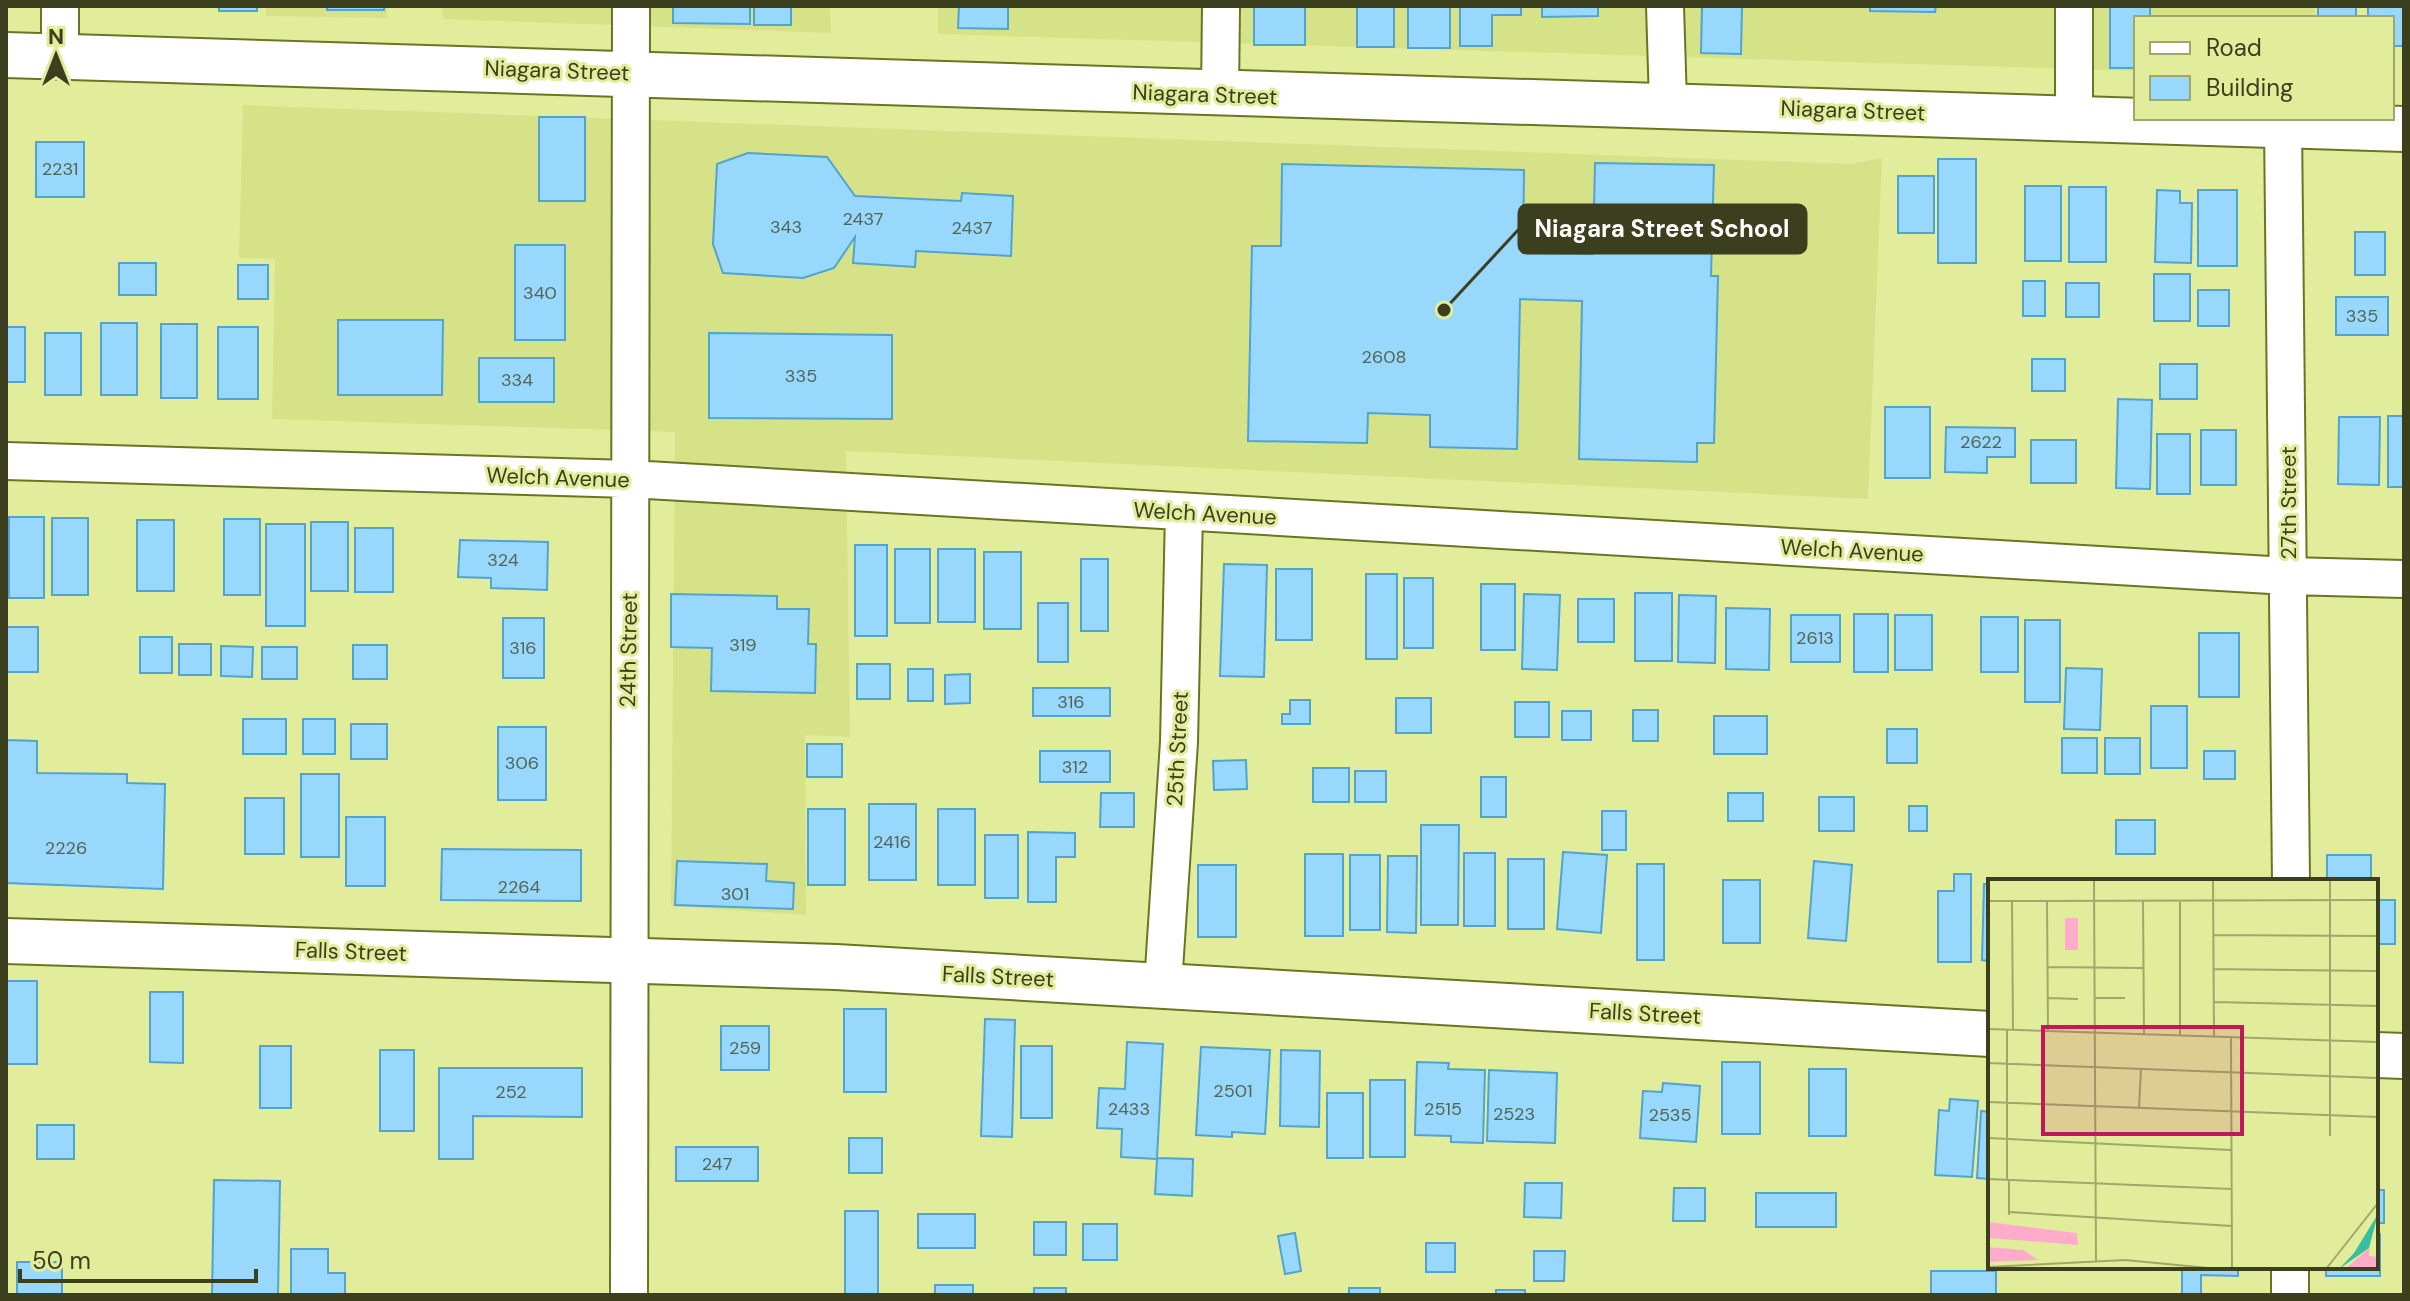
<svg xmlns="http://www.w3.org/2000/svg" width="2410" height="1301" font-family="'DM Sans',sans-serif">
	<rect width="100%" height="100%" fill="#e2ed9c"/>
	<path fill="#d6e288" d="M266,6H387V18L266,16Z
		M442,6H830L831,33L443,19Z
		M938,6H2315V18H2136V71L938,34Z
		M243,105L1850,164L1882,158L1868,499L846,451L850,737L805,735L806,915L671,906L675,432L272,419L275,259L239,258Z"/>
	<path fill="#99d8fd" stroke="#51a3d0" stroke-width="2" d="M219,6H257V11H219Z
		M327,6H384V10H327Z
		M673,6H750V24L673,23Z
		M754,6H791V25H754Z
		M959,6H1008V29L958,28Z
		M1254,6H1305V45H1254Z
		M1357,6H1394V47H1357Z
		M1408,6H1450V48H1408Z
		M1460,6H1521V15H1492V46H1460Z
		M1542,6H1598V16L1542,17Z
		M1702,6H1742L1741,54L1701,53Z
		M1870,6H1936L1935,12L1870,11Z
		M2110,6H2150V18H2136V68H2110Z
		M2368,6H2404V46H2392V18H2368Z
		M2318,7H2356V18H2318Z
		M539,117H585V201H539Z
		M36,142H84V197H36Z
		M748,153L827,157L855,196L961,201L962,193L1013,196L1011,256L916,251L915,267L853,263L855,237L834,268L803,278L723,273L713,244L717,164Z
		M1938,159H1976V263H1938Z
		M1595,163L1714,165L1711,276H1718L1714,443H1697V462L1579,459L1582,301L1520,299L1517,449L1430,447V415L1368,413L1367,443L1248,441L1252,246H1281L1282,164L1524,170L1523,253L1593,254Z
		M1898,176H1934V233H1898Z
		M2025,186H2061V261H2025Z
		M2069,187H2106V262H2069Z
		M2157,190L2180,191V203H2192L2191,263L2155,262Z
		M2198,190H2237V266H2198Z
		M2355,232H2385V275H2355Z
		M515,245H565V340H515Z
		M119,263H156V295H119Z
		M238,265H268V299H238Z
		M2154,274H2190V321H2154Z
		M2023,281H2045V316H2023Z
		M2066,283H2099V317H2066Z
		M2198,290H2229V326H2198Z
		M2336,297H2388V335H2336Z
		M338,320H443L442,395H338Z
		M101,323H137V395H101Z
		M161,324H197V398H161Z
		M6,327H25V382H6Z
		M218,327H258V399H218Z
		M45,333H81V395H45Z
		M709,333L892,335V419L709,418Z
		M479,358H554V402H479Z
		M2032,359H2065V391H2032Z
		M2160,364H2197V399H2160Z
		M2118,399L2152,400L2150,489L2116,488Z
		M1885,407H1930V478H1885Z
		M2388,416H2404V487H2388Z
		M2339,417H2380L2379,485L2338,484Z
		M1946,427L2015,428V457H1987V473L1945,472Z
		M2201,430H2236V485H2201Z
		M2157,434H2190V494H2157Z
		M2031,440H2076V483H2031Z
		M9,517H44V598H9Z
		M52,518H88V595H52Z
		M224,519H260V595H224Z
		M137,520H174V591H137Z
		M311,522H348V591H311Z
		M266,524H305V626H266Z
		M355,528H393V592H355Z
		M460,540L548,542L547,590L491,588V578L458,577Z
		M855,545H887V636H855Z
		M895,549H930V623H895Z
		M938,549H975V622H938Z
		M984,552H1021V629H984Z
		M1081,559H1108V631H1081Z
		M1224,564L1267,565L1264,677L1220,676Z
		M1276,569H1312V640H1276Z
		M1366,574H1397V659H1366Z
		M1404,578H1433V648H1404Z
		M1481,584H1515V650H1481Z
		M1635,593H1672V661H1635Z
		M671,594L777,596V609H809L808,644H816L815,693L711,691L712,648L671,647Z
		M1524,594L1560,595L1557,670L1522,669Z
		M1679,595L1716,596L1715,663L1678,662Z
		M1578,599H1614V642H1578Z
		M1038,603H1068V662H1038Z
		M1726,608L1770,609L1769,670L1726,669Z
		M1854,614H1888V672H1854Z
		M1791,615H1840V662H1791Z
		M1895,615H1932V670H1895Z
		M1981,617H2018V672H1981Z
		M503,618H544V678H503Z
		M2025,620H2060V702H2025Z
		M6,627H38V672H6Z
		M2199,633H2239V697H2199Z
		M140,637H172V673H140Z
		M179,644H211V675H179Z
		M353,645H387V679H353Z
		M221,646L253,647L252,677L221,676Z
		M262,647H297V679H262Z
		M857,664H890V699H857Z
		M2066,668L2102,669L2100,730L2064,729Z
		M908,669H933V701H908Z
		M970,674V703L945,704V675Z
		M1033,688H1110V716H1033Z
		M1396,698H1431V733H1396Z
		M1290,700H1310V724H1282V714H1290Z
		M1515,702H1549V737H1515Z
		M2151,706H2187V768H2151Z
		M1633,710H1658V741H1633Z
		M1562,711H1591V740H1562Z
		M1714,716H1767V754H1714Z
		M243,719H286V754H243Z
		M303,719H335V754H303Z
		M351,724H387V759H351Z
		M498,727H546V800H498Z
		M1887,729H1917V763H1887Z
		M2062,738H2097V773H2062Z
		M2105,738H2140V774H2105Z
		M6,740L37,741V773L127,774V783L165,784L163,889L6,883Z
		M807,744H842V777H807Z
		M1040,751H1110V782H1040Z
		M2204,751H2235V779H2204Z
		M1246,760L1247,789L1214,790L1213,761Z
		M1313,768H1349V802H1313Z
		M1355,771H1386V802H1355Z
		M301,774H339V857H301Z
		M1481,777H1506V817H1481Z
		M1101,793H1134V827H1100Z
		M1728,793H1763V821H1728Z
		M1819,797H1854V831H1819Z
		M245,798H284V854H245Z
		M869,804H916V880H869Z
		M1909,806H1927V831H1909Z
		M808,809H845V885H808Z
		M938,809H975V885H938Z
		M1602,811H1626V850H1602Z
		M346,817H385V886H346Z
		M2116,820H2155V854H2116Z
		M1421,825H1459L1458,925H1421Z
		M1028,832L1075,833V857H1056V902H1028Z
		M985,835H1018V898H985Z
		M442,849L581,850V901L441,900Z
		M1563,852L1607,855L1601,933L1557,929Z
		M1464,853H1495V926H1464Z
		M1305,854H1343V936H1305Z
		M1350,855H1380V930H1350Z
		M2327,855H2371V881H2327Z
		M1388,856H1417L1416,933L1387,932Z
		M1508,859H1544V929H1508Z
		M677,861L767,864L766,881L794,883L793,909L675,905Z
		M1814,861L1852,865L1846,941L1808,938Z
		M1637,864H1664V960H1637Z
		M1198,865H1236V937H1198Z
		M1954,874H1971V962H1938V891H1954Z
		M1723,880H1760V943H1723Z
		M1984,884H1990V961L1982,960Z
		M2376,900H2395V944H2376Z
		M6,981H37V1064H6Z
		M150,992H183V1063L150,1062Z
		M844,1009H886V1092H844Z
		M985,1019L1015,1020L1012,1137L981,1136Z
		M721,1026H769V1070H721Z
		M1127,1042L1163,1044L1157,1158L1193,1159L1192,1196L1155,1194L1157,1159L1121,1157L1122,1129L1097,1128L1099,1088L1125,1089Z
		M260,1046H291V1108H260Z
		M1021,1046H1052V1118H1021Z
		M1201,1047L1270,1050L1265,1134L1232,1132V1137L1196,1135Z
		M380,1050H414V1131H380Z
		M1281,1050L1320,1051L1319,1127L1280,1126Z
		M1417,1062L1449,1063L1448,1069L1485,1070L1483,1143L1451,1142V1136L1415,1135Z
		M1722,1062H1760V1134H1722Z
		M439,1068H582V1117L473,1116V1159H439Z
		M1809,1069H1846V1136H1809Z
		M1489,1070L1557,1073L1555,1143L1487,1141Z
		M1370,1080H1405V1157H1370Z
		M1663,1083L1700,1086L1696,1142L1640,1138L1643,1091L1662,1092Z
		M1327,1093H1363V1158H1327Z
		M1950,1099L1978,1101L1972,1177L1935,1175L1939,1110L1949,1111Z
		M1981,1111L1990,1112V1179L1977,1178Z
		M37,1125H74V1159H37Z
		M849,1138H882V1173H849Z
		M676,1147H758V1181H676Z
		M214,1180L280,1181L278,1295H212Z
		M1525,1183H1562L1561,1218L1524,1217Z
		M1674,1188H1705V1221H1673Z
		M2376,1190H2384V1223H2376Z
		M1756,1193H1836V1227H1756Z
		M845,1211H878V1295H845Z
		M918,1214H975V1248H918Z
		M1034,1222H1066V1255H1034Z
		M1083,1224H1117V1260H1083Z
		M1295,1233L1301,1271L1285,1274L1278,1236Z
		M2376,1234H2380V1276H2326V1267H2376Z
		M1426,1243H1455V1272H1426Z
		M291,1249H328V1273H345V1295H291Z
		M1534,1251H1565L1564,1281H1534Z
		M17,1262H62V1295H17Z
		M2182,1267H2238V1276L2201,1275V1295H2182Z
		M1931,1271H1996V1295H1931Z
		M935,1285H973V1295H935Z
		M1034,1288H1066V1295H1034Z
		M1349,1288H1380V1295H1349Z
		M1496,1290H1525V1295H1496Z"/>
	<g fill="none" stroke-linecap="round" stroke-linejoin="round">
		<g stroke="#6c7423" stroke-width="40">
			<path id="minor" d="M60,6V57
				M1665,6L1668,103
				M2074,6V117
				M1220,95L1221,6
				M2283,125L2291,881
				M6,461L630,479L2288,576L2404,579
				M1163,985L1179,742L1184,512
				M629,1295L631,6
				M2290,1295V1267"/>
		</g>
		<g stroke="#6c7423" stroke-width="48">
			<path id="tertiary" d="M6,55L2404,129
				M6,941L836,967L1990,1034
				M2376,1055L2404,1056"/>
		</g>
		<use href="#minor" stroke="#fff" stroke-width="36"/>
		<use href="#tertiary" stroke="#fff" stroke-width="44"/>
	</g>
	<g text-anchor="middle" stroke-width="6" stroke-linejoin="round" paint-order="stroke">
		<g font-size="18" fill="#526556">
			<text x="60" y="175">2231</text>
			<text x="863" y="225">2437</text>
			<text x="786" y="233">343</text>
			<text x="972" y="234">2437</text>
			<text x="540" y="299">340</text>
			<text x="2362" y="322">335</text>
			<text x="1384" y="363">2608</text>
			<text x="801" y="382">335</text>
			<text x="517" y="386">334</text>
			<text x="1981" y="448">2622</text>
			<text x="503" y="566">324</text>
			<text x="1815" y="644">2613</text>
			<text x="743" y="651">319</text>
			<text x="523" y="654">316</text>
			<text x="1071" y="708">316</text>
			<text x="522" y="769">306</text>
			<text x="1075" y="773">312</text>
			<text x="892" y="848">2416</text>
			<text x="66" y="854">2226</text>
			<text x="519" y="893">2264</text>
			<text x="735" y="900">301</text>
			<text x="745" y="1054">259</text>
			<text x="1233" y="1097">2501</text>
			<text x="511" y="1098">252</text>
			<text x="1129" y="1115">2433</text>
			<text x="1443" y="1115">2515</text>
			<text x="1514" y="1120">2523</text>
			<text x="1670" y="1121">2535</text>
			<text x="717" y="1170">247</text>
		</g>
		<g font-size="22" fill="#3b3f1e" stroke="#e2ed9c">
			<text transform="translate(557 70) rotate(2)" y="8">Niagara Street</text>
			<text transform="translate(1205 94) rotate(2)" y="8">Niagara Street</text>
			<text transform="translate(1853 110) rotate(2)" y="8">Niagara Street</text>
			<text transform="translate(558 477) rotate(2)" y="8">Welch Avenue</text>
			<text transform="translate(2288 503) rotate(-90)" y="8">27th Street</text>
			<text transform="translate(1205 513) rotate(3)" y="8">Welch Avenue</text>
			<text transform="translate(1852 550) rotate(3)" y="8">Welch Avenue</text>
			<text transform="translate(628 650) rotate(-89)" y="8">24th Street</text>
			<text transform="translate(1177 749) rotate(-87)" y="8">25th Street</text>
			<text transform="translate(351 951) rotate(2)" y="8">Falls Street</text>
			<text transform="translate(998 976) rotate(3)" y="8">Falls Street</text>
			<text transform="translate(1645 1013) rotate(3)" y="8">Falls Street</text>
		</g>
	</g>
	<g transform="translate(1988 879)">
		<rect width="390" height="390" fill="#e2ed9c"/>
		<path d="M77,39H90V71H77ZM0,343L89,354L90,366L0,359ZM0,368L36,371L50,381L0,383ZM381,369V377L390,378V390H357Z" fill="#ffaccb"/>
		<path d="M390,335L381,369L351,390L366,374Z" fill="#38bea1"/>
		<path fill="none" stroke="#9fa76a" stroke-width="2" d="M106,0L108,383M225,0L226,157M155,21L156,155M192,21V156M0,22L390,21M24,22L25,151M59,22L60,152M226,56L390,57M60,88L156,89M226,90L390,92M60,119L90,120M107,119H137M226,123L390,127M0,150L390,163M243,158L244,390M0,184L390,199M0,223L390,238M151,229L153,190M342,257V0M0,259L243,271M0,300L244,310M19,300V151M21,300V336M21,333L244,347M0,388L137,381L231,390M338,390L390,324"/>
		<path fill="#c2185b" fill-opacity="0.15" stroke="#c2185b" stroke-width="4" d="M55,148H254V255H55Z"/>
		<rect width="390" height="390" fill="none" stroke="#3b3f1e" stroke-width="4"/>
	</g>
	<path fill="none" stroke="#3b3f1e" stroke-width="3" d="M1444 310L1519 229"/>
	<circle fill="#3b3f1e" stroke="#e2ed9c" stroke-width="3" cx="1444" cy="310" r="8"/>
	<rect fill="#3b3f1e" stroke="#3b3f1e" stroke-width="3" x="1519" y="205" width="287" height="48" rx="8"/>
	<g font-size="24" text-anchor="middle" font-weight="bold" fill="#fff">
		<text x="1662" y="237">Niagara Street School</text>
	</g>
	<rect width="2410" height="1301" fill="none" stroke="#3b3f1e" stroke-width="16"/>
	<rect x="2134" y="16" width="260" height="104" fill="#e2ed9c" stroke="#9fa76a" stroke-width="2"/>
	<rect x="2150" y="42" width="40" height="12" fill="#ffffff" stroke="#9fa76a" stroke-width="2"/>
	<text x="2206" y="56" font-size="24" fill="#3b3f1e">Road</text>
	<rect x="2150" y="76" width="40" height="24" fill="#99d8fd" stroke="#9fa76a" stroke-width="2"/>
	<text x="2206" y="96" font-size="24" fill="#3b3f1e">Building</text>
	<g transform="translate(56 56)" stroke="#e2ed9c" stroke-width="6" paint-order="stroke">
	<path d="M0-6L14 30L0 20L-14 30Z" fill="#3b3f1e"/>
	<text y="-12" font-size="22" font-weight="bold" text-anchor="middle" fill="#3b3f1e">N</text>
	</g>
	<path d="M20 1269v12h236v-12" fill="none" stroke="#3b3f1e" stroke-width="4"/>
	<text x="32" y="1269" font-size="24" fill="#3b3f1e" stroke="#e2ed9c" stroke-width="6" paint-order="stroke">50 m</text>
</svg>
